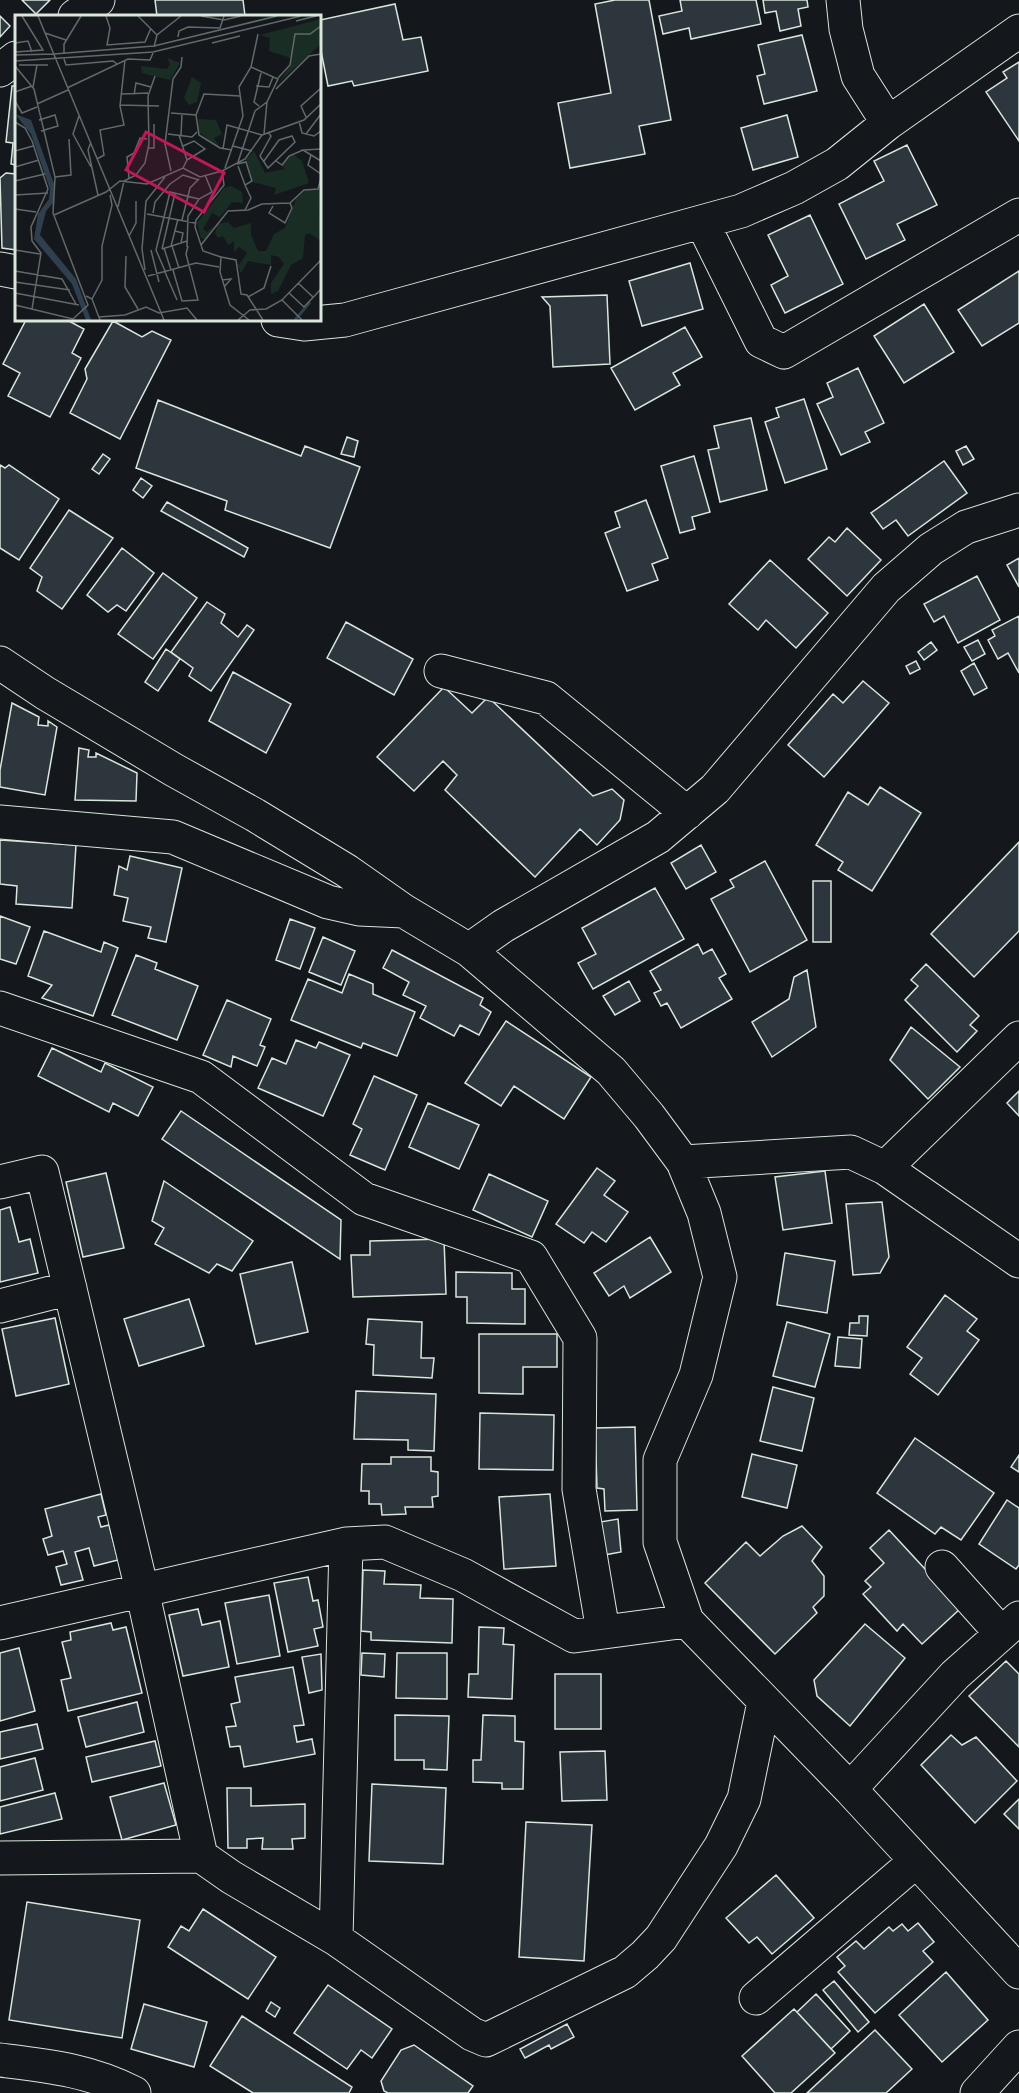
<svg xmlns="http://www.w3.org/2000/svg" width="1019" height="2093" font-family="'Space Grotesk',sans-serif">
	<rect width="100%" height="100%" fill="#14181c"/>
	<path fill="#2c363c" stroke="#d8e6dc" stroke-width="1.5" d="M22,0H50L36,14Z
		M155,0H243L245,16H157Z
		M615,0H649L671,120L639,126L645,154L570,168L558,103L611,93L595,4Z
		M680,0H756L761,24L691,39L689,28L663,34L659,16L682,11Z
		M763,0H807L808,7L798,9L801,26L780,31L776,11L765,13Z
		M395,4L403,40L421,37L428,71L354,86L352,81L328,86L320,46V20Z
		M0,16L10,26L0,37Z
		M802,35L817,91L764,104L757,76L765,74L758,45Z
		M1019,62V141L986,92L1007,78L1003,72Z
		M12,86H16V165L11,164L13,143L6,142Z
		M787,115L798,157L753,170L741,128Z
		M907,145L937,205L897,224L905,240L866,259L839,204L884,181L874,161Z
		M6,173L16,174V250L2,248L0,178Z
		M810,215L843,284L785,313L771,285L788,276L768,235Z
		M690,263L703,309L642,326L629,281Z
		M1019,271V323L982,346L958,310Z
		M607,295L610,364L553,367L550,306L542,297Z
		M924,304L954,352L904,383L874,336Z
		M26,320H67L84,329L72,353L81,358L50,417L8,396L20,373L3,364Z
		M113,321L142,337L152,331L171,340L120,439L70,413L87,379L85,369Z
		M685,327L702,357L673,373L680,385L635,410L611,368Z
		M858,368L884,423L865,432L870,442L841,455L817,404L833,397L827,383Z
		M804,399L827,469L785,483L765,422L779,417L776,408Z
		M158,400L301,456L305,446L360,467L330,548L225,510L227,501L136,468Z
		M751,418L767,490L720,502L708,450L719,448L714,426Z
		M347,437L358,441L354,457L341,454Z
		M966,446L974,459L963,465L956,451Z
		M103,454L110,459L99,474L92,469Z
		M694,456L710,512L692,517L695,529L680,533L661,466Z
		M944,461L967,493L908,536L896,520L883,529L871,513Z
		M0,465L5,468L9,465L59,499L19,560L0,548Z
		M141,478L152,486L143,498L133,490Z
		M646,500L668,558L652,564L658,580L627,591L605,533L620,527L615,512Z
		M167,502L248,548L244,557L161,511Z
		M69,510L113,538L62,609L37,591L42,577L30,568Z
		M847,528L881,560L847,596L808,559L829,537L835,542Z
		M122,548L154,573L126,611L117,605L108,612L87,595Z
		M1019,558V587L1007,565Z
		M770,560L828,613L796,648L766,620L758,630L729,604Z
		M163,573L197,598L153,659L118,634Z
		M977,576L1000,620L958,643L944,616L934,622L924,604Z
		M207,602L225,614L221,623L238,637L247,625L254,630L211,691L189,676L193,668L171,652Z
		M1019,616V673L1008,653L998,659L988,640L995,636L992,630Z
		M346,622L413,659L394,695L327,658Z
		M978,640L985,654L972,661L964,647Z
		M931,642L937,650L924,660L918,652Z
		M166,649L180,659L158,691L145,682Z
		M916,661L920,669L910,674L906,666Z
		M974,663L987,688L974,695L961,671Z
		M233,672L291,704L266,753L209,721Z
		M863,681L889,703L824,777L788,745L833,694L843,703Z
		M444,687L472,713L488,697L593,796L612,789L624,800L620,820L597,845L580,829L535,877L445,790L457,775L443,761L414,791L377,757Z
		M12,703L39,717L38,725L48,726V721L57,727L45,795L0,787V770Z
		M79,748L89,750L88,757H96V753L137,773L136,801L75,800Z
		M880,787L921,813L872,891L838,870L843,862L816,845L848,792L868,805Z
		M0,840L76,845L72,908L16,904L17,886L0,884Z
		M1019,842V931L974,977L931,934Z
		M701,845L716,872L686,889L671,863Z
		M130,856L182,868L166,942L148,938L151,927L123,921L128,898L114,895L119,866L127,870Z
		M765,861L807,940L750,972L711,899L734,887L730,880Z
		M813,881H831V942H813Z
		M655,888L684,939L593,989L578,963L596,954L582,928Z
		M0,916L30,927L16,964L0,959Z
		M290,919L315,928L300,969L276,960Z
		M44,931L101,952L104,942L118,948L93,1016L42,998L52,985L28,976Z
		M323,937L355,951L341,985L309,972Z
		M698,944L703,954L712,949L726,974L719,978L732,999L681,1028L667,1003L661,1006L654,993L661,990L650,971Z
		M392,950L483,998L480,1005L491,1012L479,1035L460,1025L454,1036L420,1018L426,1006L403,995L409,982L383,968Z
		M136,955L157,963L155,969L198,986L177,1040L112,1015Z
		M926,964L979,1016L970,1025L977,1031L957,1052L905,1000L918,986L911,980Z
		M807,970L816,1027L772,1057L752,1022L789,999L794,977Z
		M349,974L373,984V994L415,1012L397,1056L363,1043L361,1048L291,1020L308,979L342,993Z
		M629,981L640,1001L615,1015L603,996Z
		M227,1000L271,1019L260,1045L265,1047L257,1066L233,1056L231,1067L203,1055Z
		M506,1021L591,1077L564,1119L514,1086L501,1106L465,1083Z
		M911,1027L960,1067L928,1099L890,1060Z
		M296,1040L316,1048L319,1042L350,1055L323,1116L258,1088L272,1058L286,1064Z
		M52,1048L101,1072L105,1063L153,1087L138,1116L113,1103L109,1112L38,1076Z
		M374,1076L417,1095L385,1170L350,1155L362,1129L353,1124Z
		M1019,1091V1116L1007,1103Z
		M428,1103L479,1125L459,1169L409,1147Z
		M181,1111L341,1220L340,1259L162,1139Z
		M597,1168L615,1181L604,1195L628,1212L606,1242L592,1232L584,1243L556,1224Z
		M825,1171L832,1223L783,1230L775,1177Z
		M106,1173L124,1248L83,1257L66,1182Z
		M489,1174L548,1201L532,1237L473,1210Z
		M164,1181L253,1241L232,1271L217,1264L209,1273L155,1244L164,1228L152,1221Z
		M882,1202L889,1257L880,1273L853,1275L846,1204Z
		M10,1207L19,1242L30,1239L38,1273L0,1282V1210Z
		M650,1237L671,1272L630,1298L624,1286L609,1296L594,1273Z
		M444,1239L446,1294L353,1297L351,1255H370V1241Z
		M785,1253L835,1261L827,1313L777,1305Z
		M292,1262L308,1332L256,1344L240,1274Z
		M456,1272L512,1273V1289H525V1324L467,1323V1297H456Z
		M945,1295L977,1319L967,1331L979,1340L938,1395L910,1374L922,1358L907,1347Z
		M189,1299L204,1346L139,1366L124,1319Z
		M859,1316H868L867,1336L849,1335L850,1323H859Z
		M55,1318L69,1384L16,1396L2,1329Z
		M368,1319L422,1322L421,1358H434L432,1378L373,1375L374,1345L366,1344Z
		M787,1322L830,1334L815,1387L773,1376Z
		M479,1334H557V1367H523V1394L479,1393Z
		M838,1337L862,1339L860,1368L835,1366Z
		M773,1387L814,1398L802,1451L760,1441Z
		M356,1391L436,1394L434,1451L408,1450V1440L354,1439Z
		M480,1413L554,1415L553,1470L479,1469Z
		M635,1427L637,1510L605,1511L604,1489L597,1488L595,1428Z
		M915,1438L994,1493L961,1540L941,1527L935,1534L877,1493Z
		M752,1454L797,1465L787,1508L742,1497Z
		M1019,1455V1472L1011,1467Z
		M391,1457H431V1471L438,1472V1496L432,1497L433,1507H405L406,1514L382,1515L381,1504H369V1491H361L362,1464H391Z
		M101,1494L106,1515L98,1517L101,1527L109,1525L118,1560L94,1566L89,1548L75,1552L83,1580L61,1585L56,1567L67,1564L63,1551L48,1555L43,1539L52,1536L45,1509Z
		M550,1494L556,1566L504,1569L499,1497Z
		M1007,1500L1019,1508V1565L1016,1569L979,1544Z
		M618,1519L621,1552L604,1555L600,1522Z
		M802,1526L822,1547L812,1561L824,1576V1596L813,1607L817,1613L775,1654L705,1583L746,1542L760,1556L783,1536Z
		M889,1530L961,1608L922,1644L903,1624L897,1631L863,1594L871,1587L865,1581L884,1563L870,1548Z
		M363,1570L385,1571L384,1584L421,1585L420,1598L453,1599L452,1643L371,1640V1632L361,1631Z
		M308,1577L313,1601L318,1600L323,1627L314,1629L318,1646L288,1652L274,1583Z
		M269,1595L280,1656L237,1664L225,1603Z
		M198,1609L202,1625L220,1621L229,1667L183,1676L169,1615Z
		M111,1623L113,1630L126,1627L142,1693L68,1711L61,1680L71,1678L62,1642L71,1640L70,1632Z
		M865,1624L905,1658L850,1726L817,1696L814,1680Z
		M479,1627L504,1628L503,1644L514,1645L512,1699L468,1697L469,1674H478Z
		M19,1648L35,1711L0,1721V1653Z
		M362,1653L385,1654L384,1677L361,1675Z
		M397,1653H447V1699L396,1698Z
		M321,1654L322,1690L309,1693L302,1657Z
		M1006,1661L1019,1674V1747L969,1696Z
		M293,1667L304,1725L294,1726L297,1742L312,1739L315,1754L244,1767L240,1746L230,1747L226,1727L236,1726L231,1704L240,1702L235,1677Z
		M555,1674H601V1729H555Z
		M137,1702L144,1732L86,1747L78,1717Z
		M395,1715L449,1716L447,1770L424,1769V1760H395Z
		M483,1715L515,1716V1741L524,1742L523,1789H502V1783L473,1782V1760H481Z
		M37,1724L43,1749L0,1759V1732Z
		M951,1735L962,1745L976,1737L1017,1781L975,1823L921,1765Z
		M155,1741L161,1766L92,1782L86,1757Z
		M605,1751L607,1800L562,1801L560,1752Z
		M35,1758L43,1790L0,1801V1767Z
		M164,1783L176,1825L122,1840L110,1797Z
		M372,1784L446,1788L443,1864L369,1861Z
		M227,1788H251V1806L305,1804V1838L292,1839L293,1849H262L263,1838L247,1839V1848H228Z
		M55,1793L62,1819L0,1834V1807Z
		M1019,1799V1829L1004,1814Z
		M526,1822L592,1825L584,1961L519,1957Z
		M776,1875L814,1918L772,1954L757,1937L749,1943L726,1918Z
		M27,1902L140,1920L122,2038L9,2020Z
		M203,1909L276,1957L248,1999L168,1947L181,1926L189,1931Z
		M918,1923L934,1942L923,1951L933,1962L875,2013L838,1972L845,1966L837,1957L856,1941L864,1949L889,1927L893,1931L902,1924L908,1931Z
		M946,1972L988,2020L942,2062L899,2015Z
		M834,1981L869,2022L858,2032L823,1990Z
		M328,1985L392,2029L372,2058L361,2050L347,2069L294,2033Z
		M816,1994L850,2031L831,2049L797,2012Z
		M271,2002L280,2008L275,2017L266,2011Z
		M144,2004L207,2022L194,2067L131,2049Z
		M794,2009L835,2053L791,2093H775L742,2056Z
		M242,2016L352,2087L349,2093H253L210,2066Z
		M567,2024L574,2037L551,2049L549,2045L525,2058L520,2049Z
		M875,2030L912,2069L886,2093H807Z
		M414,2045L473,2086L468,2093H388L384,2091L381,2081L401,2050Z"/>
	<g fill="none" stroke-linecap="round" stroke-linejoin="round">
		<g stroke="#d8e6dc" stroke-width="35">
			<path id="minor" d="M843,0L846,29L858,76L888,123
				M75,16L98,0
				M0,70L16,58
				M702,222L761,341L784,352L1019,215
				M0,269L16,272
				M278,320L304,324L345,320L741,211L794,188L837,164L888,123L1019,31
				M0,663L45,693L174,770L255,815L347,871L404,911L469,950L611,1071L649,1116L683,1162L704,1213L720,1277L696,1375L660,1460V1542L687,1621L850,1789L1019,1972
				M441,671L546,698L687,813
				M0,822L173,837L328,902L359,909L404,911
				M469,950L503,926L658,837L715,789L886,588L931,549L966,527L1019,510
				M0,1008L201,1077L364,1199L531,1257L580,1338L579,1489L603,1631
				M683,1162L851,1152L885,1168L1019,1038
				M885,1168L1019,1261
				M0,1182L42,1172L142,1590L201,1856
				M0,1306L70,1288
				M942,1567L1001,1633
				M0,1623L346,1544L385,1542L463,1575L574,1636L687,1621
				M850,1789L955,1675L1019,1618
				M0,1858L201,1856L231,1877L336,1939L472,2034L486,2040L625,1972L645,1955L661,1938L721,1846L744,1799L764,1702
				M336,1939L346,1544
				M756,1998L916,1861
				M0,2060C49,2066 89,2070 134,2093
				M977,2093L1019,2047"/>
		</g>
		<use href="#minor" stroke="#14181c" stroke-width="33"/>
	</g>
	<g transform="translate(15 15)">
		<rect width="306" height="306" fill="#14181c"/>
		<path d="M306,4V29L264,67L275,51L276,43L254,36L255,23L245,20ZM152,43L165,48L155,65L127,58L126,51L152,54L155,49ZM177,62L186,68L182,87L174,90L169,83ZM185,94L184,104L201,105L207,119L199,123L204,132L182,116ZM239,136L250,158L270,154L267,151L271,143L278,139L287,146L294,168L259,180L261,173L238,167L231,144ZM216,171L227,177L228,188L217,187L205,202L197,198L188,214L192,217L199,211L190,224L186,223L182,208L209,173ZM304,174L306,226L294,218L290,220L288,243L276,250L263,276L256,279V268L269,249L264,242L256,240V250L233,246L226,258L223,251L232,238L224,232L219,237V226L213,230L208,221L203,223L200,218L203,209L213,207L219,213L236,208V220L243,236H251L259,219L270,213L281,184L290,176Z" fill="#1a2d24"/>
		<path d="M0,99L16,105L39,169L38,188L31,196L25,220L61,264L76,305H71L57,269L19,224L23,199L34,184L35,174L16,119Z" fill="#2f3f4d"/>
		<path fill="none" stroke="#2f3f4d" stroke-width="3" d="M280,305L295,287"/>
		<path fill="none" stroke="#626a69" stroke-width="1.5" d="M23,1L149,305M91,1L95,13L92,30L130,27L136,13M123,1L142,20M186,1L209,5L226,1M281,6L301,1M30,18L51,25M163,22L164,16L173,12L205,13L209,1M0,28L13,26L17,37M197,28L225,21M139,31L262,1M139,32L142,20L166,1M0,37L28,35L7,1M39,39L139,31M49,39V29L66,1M0,40L39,39M49,44L51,50L98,46L102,49M0,46L138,37L286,1M4,50H33M0,51L19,74L40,162L38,198L73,290L58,304L0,290M236,52L263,64L252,87L249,119M263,63L275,50L280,19H295L306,11M241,71L254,72L258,62M18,72L22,50M52,73L113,44L135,45L138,38M261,74L294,41L306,39M0,77L17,71M107,79L133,78M119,80L121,68L136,72M0,86L7,98L22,92M22,89L53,75M105,90L144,91M244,91L239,87L246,58M156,98L181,100M64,101L58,119L76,152M291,102L286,91L306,73M24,105L40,100L43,111L26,116M284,106L287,118L299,121L306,116M0,107L10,113L17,126L33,174L16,212L17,226L26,238L17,294M153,119L177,122L182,117M291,119L306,99M164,120L172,145L168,153M166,120L167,99M76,127L73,135L83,180M168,131L179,126L190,134L172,145M218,131L237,136M133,133H139V109M208,134L212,110L247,120M306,134L288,135L306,146M217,135L205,133L184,120L181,100L189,79L225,81M0,136L18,131M296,140L293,150L306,159M82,144L89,140L85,115L109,110L105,91L110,45M249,146L264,125L277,121L280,127L253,153L245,141L256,121L253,117M261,146L267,150L274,141L288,135M223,147L240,96L252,87M222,149L231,147L237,166L230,170L236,183L230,195M223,151L230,170M0,152L24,145M210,153L228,101L224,72L236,52L243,19M156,156L150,129L158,64L166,52L167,42M207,156L209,170L181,205L180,212L188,236L206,242L205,257L215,290L234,305M40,162L56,160L54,124M114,163L112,142L119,138L125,123L132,124M0,166L30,159M0,180L33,178M258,191L254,198L270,208L277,193L275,188M103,192L109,166L121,160L130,148L134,129L133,81L140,61M0,194L21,197M138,198L140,187L155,169L168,160L184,165M132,199L180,208M39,200L91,177L105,166L132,169L168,153L185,162L207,156L230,144L247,120L289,105L306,89M167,205L175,173L184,164M160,216L168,218L166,228M114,221L121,208V186M186,230L213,196L233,195L247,189L275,188L289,175L303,174L306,163M156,231L163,204M157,231L164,253M172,232L173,201L184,184L197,177L190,160M149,233L156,255M147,234L160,178M147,234L172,226M0,235L25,239M136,235L144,267M111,241L110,272L123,294M206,242L221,245L226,279L232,280L248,305M130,255L127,234L131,186L150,162M158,255L167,286L183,285L171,239L173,231M0,256L47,264L61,289M150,256L141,235L155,177L184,184M150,257L162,285M133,261L181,248L204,252M207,265L216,264L209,272M0,267L55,275M283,268L298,282M0,278L64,290M274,278L289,292L306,274M71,281L77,284L85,305M233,282L249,273L256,251M77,284L87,265V231L97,190L95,180M267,285L287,305M84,302L110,300L131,292L144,298L172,293L182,305M223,305L235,295L251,294L267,285L306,245"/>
		<path fill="#c2185b" fill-opacity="0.15" stroke="#c2185b" stroke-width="3" d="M131,117L209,158L189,197L111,155Z"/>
		<rect width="306" height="306" fill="none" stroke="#d8e6dc" stroke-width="3"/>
	</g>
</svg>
